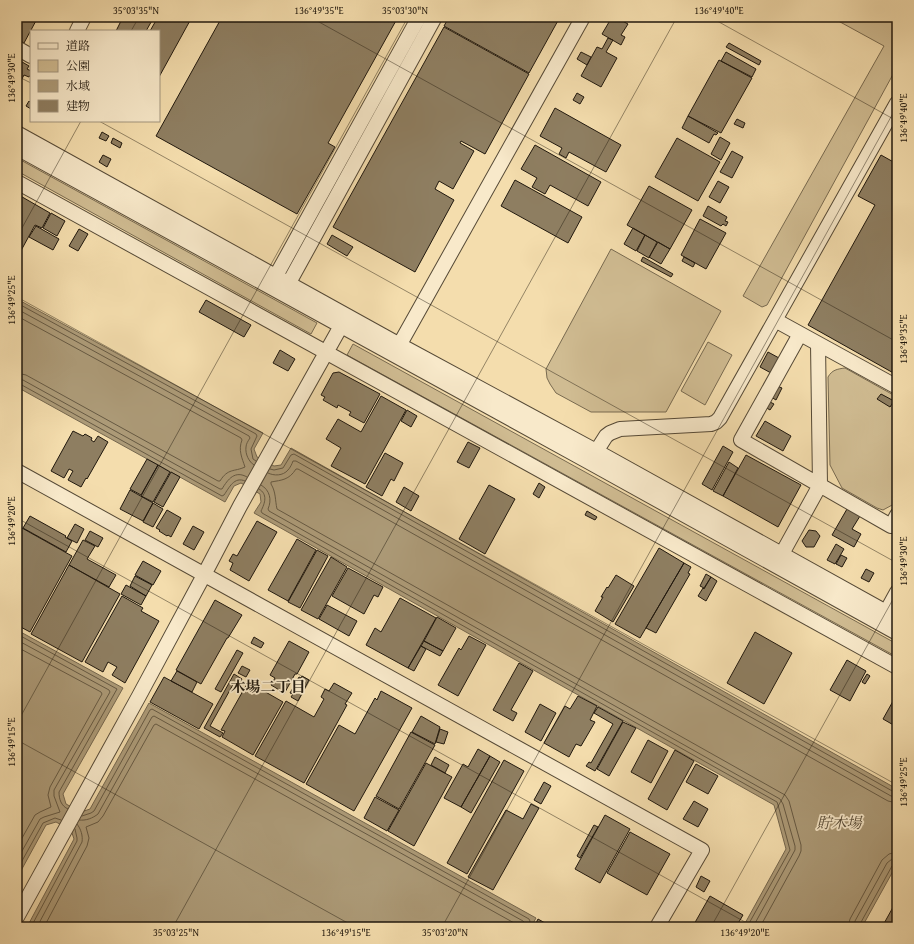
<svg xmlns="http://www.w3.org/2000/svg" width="914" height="944" font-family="'Gentium Book Plus','Noto Serif JP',serif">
	<rect width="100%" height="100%" fill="#f4ddad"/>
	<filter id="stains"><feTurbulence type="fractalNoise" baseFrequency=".005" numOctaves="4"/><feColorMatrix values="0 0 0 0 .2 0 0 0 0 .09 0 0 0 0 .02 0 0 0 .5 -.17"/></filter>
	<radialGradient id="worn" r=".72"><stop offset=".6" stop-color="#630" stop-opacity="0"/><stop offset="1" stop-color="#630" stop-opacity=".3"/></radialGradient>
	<path fill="#d0bc92" stroke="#786a50" d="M831,17L897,18V67L767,305L762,307L743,296L884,46Z
		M17,158L317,323L311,334L17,171Z
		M611,249L721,311L666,412H591L556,393L550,384L547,378L546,369Z
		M708,342L732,355L705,405L681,391Z
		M353,344L897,644V657L347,355Z
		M845,368L897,397V498L894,504L883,510L877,508L842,488L830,465L828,377C832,370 837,369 845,368Z"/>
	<path fill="#ac9a77" stroke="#74664d" d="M17,299L263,433L254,449L257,457L274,466L281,465L291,448L897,789V864L862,927H743L786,849L774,805L254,513L261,502L260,494L241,483L234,486L225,502L17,387Z
		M17,630L123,688L63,794L66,804L81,812L90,809L149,703L536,918L531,927H27L74,839L71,830L56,822L46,825L17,878Z"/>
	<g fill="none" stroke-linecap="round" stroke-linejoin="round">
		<path stroke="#665942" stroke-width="1" d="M17,303L256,434L257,436L251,449L253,459L256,461
			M17,309L249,436L250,438C248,441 246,444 246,447C245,454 249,462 254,465
			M17,316L241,438L242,440C238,450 242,458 245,467C234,472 228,468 220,481H218L26,375L17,373
			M17,379L23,380L220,489H222C228,479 235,470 247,477
			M17,384H20L222,496L224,495C229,488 234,476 245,481
			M270,469L274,470L283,468L291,455L294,454L894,792H897
			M268,473C274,476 283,476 288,470C290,468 292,464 293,461H296L891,796L897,797
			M261,485C270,490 272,500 268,509L269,511L780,799L783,804L795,846V850L753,927
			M259,489C268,494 265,503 261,511L262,513L777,802L778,805L790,850L747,927
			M17,634L117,689L59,792C59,799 61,806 68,809
			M17,640L109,690L110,692L54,790V796L60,812L44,817L40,819L17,860
			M17,647L101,692L102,694L50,787L48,795L51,807L40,812L35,815L17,847
			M82,816L91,813L94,811L150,710L152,709L529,919L530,921L528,927
			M79,820C86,821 93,818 98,814L152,717L154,716L523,921L524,922L523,927
			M17,870L43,823L55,818L61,820
			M31,927L77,841V838L75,829
			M37,927L82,842C83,836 81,829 77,824
			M44,927L87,846L89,838L86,827L98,822L103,816L154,725L156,724L516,924L517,927
			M760,927L799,856L801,851V845L789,801L785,795L277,509C275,500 276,492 271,484V482C282,480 289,480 296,469H298L888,801L897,803
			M848,927L850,919L882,860L889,854L897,852
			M854,927L855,921L887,863L892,859L897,858
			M859,927L860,924L892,866L894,864L897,863"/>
	</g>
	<path fill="#8e7e61" stroke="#20180e" d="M17,17H38L24,43L17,39Z
		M123,17H154L146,31H116Z
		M158,17H192L159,77V31H150Z
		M222,17H398L328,143L335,147L297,214L156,136Z
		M449,17H560L529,73L444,26Z
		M612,17H615L628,24L621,35L625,37L621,45L602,34Z
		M692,17H702L700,21Z
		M444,27L529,74L485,154L461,141L460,143L474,151L453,189L439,181L435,189L454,200L415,272L333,227Z
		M608,38L613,40L606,52L617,58L601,87L581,76L597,47L602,49Z
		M729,43L761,61L759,65L726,47Z
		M581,52L591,57L587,65L577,59Z
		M726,52L756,69L752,77L721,61Z
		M17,59L29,66L27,69L31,71V74L29,77L24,75L17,88Z
		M719,60L752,78L721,133L688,116Z
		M577,93L584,97L580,104L573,100Z
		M29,101L31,103V109L26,106Z
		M555,108L621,145L606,172L569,152L566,158L559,154L562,148L540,136Z
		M688,116L718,133L716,135L714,134L709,143L682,128Z
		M737,119L745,123L743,128L734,124Z
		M102,132L109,136L106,141L99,138Z
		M720,137L730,143L721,160L711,154Z
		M113,138L122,143L120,148L111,143Z
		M677,138L720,162L698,201L655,177Z
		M535,145L601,182L588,206L550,185L545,194L532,187L537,178L521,169Z
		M732,151L743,157L732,178L720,172Z
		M103,155L111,159L107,167L99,162Z
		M881,155L897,164V375L808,325L875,205L858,196Z
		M515,180L582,217L568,243L501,206Z
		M718,181L729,187L720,203L709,197Z
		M649,186L692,210L670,249L627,225Z
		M17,194L50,213L42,228L35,225L17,258Z
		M708,206L727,217L725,221L728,222L726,226L723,224L721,226L703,216Z
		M51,213L65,221L57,236L43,228Z
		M700,219L726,233L706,269L681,255Z
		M36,226L59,239L53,250L29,237Z
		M633,228L645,235L636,251L624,244Z
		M79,229L88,234L78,251L69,246Z
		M332,235L353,247L347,256L327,244Z
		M645,235L657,242L649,258L637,251Z
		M658,242L670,249L661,264L649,257Z
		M643,257L673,274L671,277L641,261Z
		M684,257L695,263L693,267L682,261Z
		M206,300L251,325L244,337L199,312Z
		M280,350L295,359L288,371L273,363Z
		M768,352L779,358L771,373L760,367Z
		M339,372L380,394L364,423L349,415L351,412L338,405L337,408L323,400L325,397L321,395L333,373Z
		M777,386L782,388L776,400L771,397Z
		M881,394L894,401L890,407L877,399Z
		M381,396L406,410L365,484L331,466L341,448L326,439L338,419L361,432Z
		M768,401L774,404L770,410L765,407Z
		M407,410L417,416L411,427L401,421Z
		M765,421L791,436L783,451L756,436Z
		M73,431L83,436L85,434L92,438L91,440L94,442L98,436L108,442L87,479L86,478L81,487L68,480L73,471L69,469L64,478L51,471Z
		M468,442L480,448L469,468L457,462Z
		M723,446L733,452L712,490L702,484Z
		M385,453L403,463L394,481L391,479L382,496L366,487Z
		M746,455L801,485L778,527L723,496Z
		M147,459L158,465L141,495L130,489Z
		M729,462L738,468L723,496L713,491Z
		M158,465L170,472L153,502L141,496Z
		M171,472L180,477L163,507L154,502Z
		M539,483L545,487L539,498L533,494Z
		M489,485L515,499L485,554L459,539Z
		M404,487L419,496L411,511L396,502Z
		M130,490L153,503L143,521L120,509Z
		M153,503L163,509L153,527L143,522Z
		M847,509L860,516L852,529L861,534L854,547L832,535Z
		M167,510L181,518L171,537L168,535L167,536L159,531L160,530L156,528Z
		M587,511L597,517L595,520L585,515Z
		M30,516L66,536L65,537L72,541L66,552L23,528Z
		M257,521L277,532L249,581L230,570L233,563L229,561L233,554L237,556Z
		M75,524L84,529L77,543L67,538Z
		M193,526L204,532L194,550L183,544Z
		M22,528L72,556L30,632L17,625V538Z
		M809,530L816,531L820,536L814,547H806L802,541Z
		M90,531L103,538L98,547L85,540Z
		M297,539L316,550L288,601L268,590Z
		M83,540L95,546L87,559L116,575L109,587L69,565Z
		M836,544L844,549L835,564L827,560Z
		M659,548L684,563L640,638L615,624Z
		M317,550L328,556L300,608L288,602Z
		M841,555L847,558L842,567L836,564Z
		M331,557L347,567L318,619L301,610Z
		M143,561L161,571L153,585L135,575Z
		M684,563L691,567L688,573L690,574L656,633L646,628Z
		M69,565L120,594L82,662L31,634Z
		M348,568L383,587L378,597L374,595L364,614L332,596Z
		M866,569L874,573L869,582L861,578Z
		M706,574L711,577L704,588L700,586Z
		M616,575L634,586L613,622L595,611L603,597H601L607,587L608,588Z
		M135,576L152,585L146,596L130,586Z
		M711,577L717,581L706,601L698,596L703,588L704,589Z
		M126,585L146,596L141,605L121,594Z
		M122,596L143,608L141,611L159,621L125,683L112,675L117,667L108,662L103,672L85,662Z
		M400,598L436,618L408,668L366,645L375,628L381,632Z
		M215,600L242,615L228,638H227L201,684L176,670Z
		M327,605L357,621L349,636L319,619Z
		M437,617L456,628L443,651L424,641Z
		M755,632L792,653L764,704L727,683Z
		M469,636L486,645L458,696L438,685L459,648L461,650Z
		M254,637L264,643L261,648L251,643Z
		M289,641L309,652L297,674H295L284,694L281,692V691L271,685L275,678L270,675Z
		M424,641L443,651L440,656L421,646Z
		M421,646L426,649L414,671L408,668Z
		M237,650L243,653L221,692L215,689Z
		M847,660L866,671L850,701L830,690Z
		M519,663L533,671L511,710L517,713L513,721L493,710Z
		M242,666L250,670L246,677L238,673Z
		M177,671L197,682L192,692L171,681Z
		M234,674L242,679L239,684L235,681L210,726L223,733L220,737L204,728Z
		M867,674L870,676L865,684L862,682Z
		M302,676L309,680L298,701L291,697L293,694L290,693L299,677L301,678Z
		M164,677L213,704L199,729L150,702Z
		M248,682L283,702L253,755L222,737L225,731L221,730Z
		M334,683L352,693L345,704L347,705L304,783L255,756L286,701L314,717L324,699L321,697L325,689L329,691Z
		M381,691L412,708L354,811L306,784L339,725L355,734L375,698L377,700Z
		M897,694V727L883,719Z
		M578,696L597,706L590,720L595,722L581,746L576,744L569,757L544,743L565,706L570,709Z
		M540,704L556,713L541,741L525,732Z
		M598,707L623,721L595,771L586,766L589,762L591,763L613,724L594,713Z
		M421,716L440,727L435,744L412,732Z
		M623,722L636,728L609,776L597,769Z
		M440,729L448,732L444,744L436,742Z
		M411,732L435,745L399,809L376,796Z
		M648,740L668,751L651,783L631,772Z
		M478,749L490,756L461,807L444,798L463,764L468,767Z
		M675,750L694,761L667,810L648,799Z
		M490,756L500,762L471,813L461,807Z
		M435,757L449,765L445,773L431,765Z
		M504,760L524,771L467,874L447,863Z
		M426,763L452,777L414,846L388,831Z
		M696,764L718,776L708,794L686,782Z
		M544,782L551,786L541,804L534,800Z
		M375,797L399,810L387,831L364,818Z
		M694,801L708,809L698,827L683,819Z
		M531,804L539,808L493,890L468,877L506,810L523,819Z
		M605,815L630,829L600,883L575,869Z
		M594,825L598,827L580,858L577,856Z
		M630,832L670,854L647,895L607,873Z
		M701,876L710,881L704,892L696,887Z
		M710,896L743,915L736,927H696L693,926Z
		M897,900V927H882Z
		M538,919L552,927H534Z"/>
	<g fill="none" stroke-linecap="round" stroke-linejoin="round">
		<g stroke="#554936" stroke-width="16">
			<path id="minor" d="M77,31L84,17
				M17,48L31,56
				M17,133L400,345L596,451L897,618
				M17,148L589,462L897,633
				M17,182L897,667
				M272,283L419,17
				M285,290L435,17
				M775,320L897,387
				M800,334L741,440L891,526L897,515
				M396,351L583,17
				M592,458L606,436L610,433L620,429L711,424L716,422L720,418L897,103
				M17,471L702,850L657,927
				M778,561L820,485L818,344
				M886,612L897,592
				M17,917L139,696L204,575L240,506L341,326"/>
		</g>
		<use href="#minor" stroke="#f8e9ca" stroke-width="14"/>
	</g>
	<path fill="none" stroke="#20180e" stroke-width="1" stroke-opacity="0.45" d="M310,17L897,342M710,17L897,121M131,31L139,17M17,76L31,83M99,121L897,563M17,237L81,121M17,297L897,785M17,518L754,927M17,723L408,17M17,740L355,927M173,927L677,17M442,927L897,106M711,927L897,592"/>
	<g text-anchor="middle" stroke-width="3.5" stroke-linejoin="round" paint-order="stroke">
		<g font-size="15" font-weight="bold" fill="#20180e" stroke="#f8e9ca">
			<text x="268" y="692">木場二丁目</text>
		</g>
		<g font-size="15" font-style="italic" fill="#584c38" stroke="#f8e9ca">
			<text x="839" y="828">貯木場</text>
		</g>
	</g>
	<rect width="914" height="944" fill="none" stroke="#f4ddad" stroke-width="44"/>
	<rect x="30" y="30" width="130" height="92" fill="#f8e9ca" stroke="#a2957f"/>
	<rect x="38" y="43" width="20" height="6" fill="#f8e9ca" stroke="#a2957f"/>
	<text x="66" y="50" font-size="12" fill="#20180e">道路</text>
	<rect x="38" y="60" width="20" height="12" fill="#d0bc92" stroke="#a2957f"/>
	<text x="66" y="70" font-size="12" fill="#20180e">公園</text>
	<rect x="38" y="80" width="20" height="12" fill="#ac9a77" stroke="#a2957f"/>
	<text x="66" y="90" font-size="12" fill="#20180e">水域</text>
	<rect x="38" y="100" width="20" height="12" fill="#8e7e61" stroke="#a2957f"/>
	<text x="66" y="110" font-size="12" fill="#20180e">建物</text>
	<rect x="22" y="22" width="870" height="900" fill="none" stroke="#20180e" stroke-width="1.5"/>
	<g font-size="10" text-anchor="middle" fill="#20180e">
		<text x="136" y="14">35°03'35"N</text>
		<text x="319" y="14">136°49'35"E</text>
		<text x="405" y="14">35°03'30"N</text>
		<text x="719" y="14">136°49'40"E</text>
		<text transform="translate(11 78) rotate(-90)" y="4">136°49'30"E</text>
		<text transform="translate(903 118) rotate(-90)" y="4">136°49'40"E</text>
		<text transform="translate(11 300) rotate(-90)" y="4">136°49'25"E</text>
		<text transform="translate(903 339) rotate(-90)" y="4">136°49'35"E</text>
		<text transform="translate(11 521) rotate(-90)" y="4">136°49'20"E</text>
		<text transform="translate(903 561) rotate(-90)" y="4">136°49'30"E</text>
		<text transform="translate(11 742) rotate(-90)" y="4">136°49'15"E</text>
		<text transform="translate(903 782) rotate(-90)" y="4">136°49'25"E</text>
		<text x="176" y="936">35°03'25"N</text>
		<text x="346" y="936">136°49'15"E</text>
		<text x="445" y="936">35°03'20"N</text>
		<text x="745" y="936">136°49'20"E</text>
	</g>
	<rect width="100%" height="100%" filter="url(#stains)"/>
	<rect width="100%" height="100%" fill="url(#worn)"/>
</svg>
